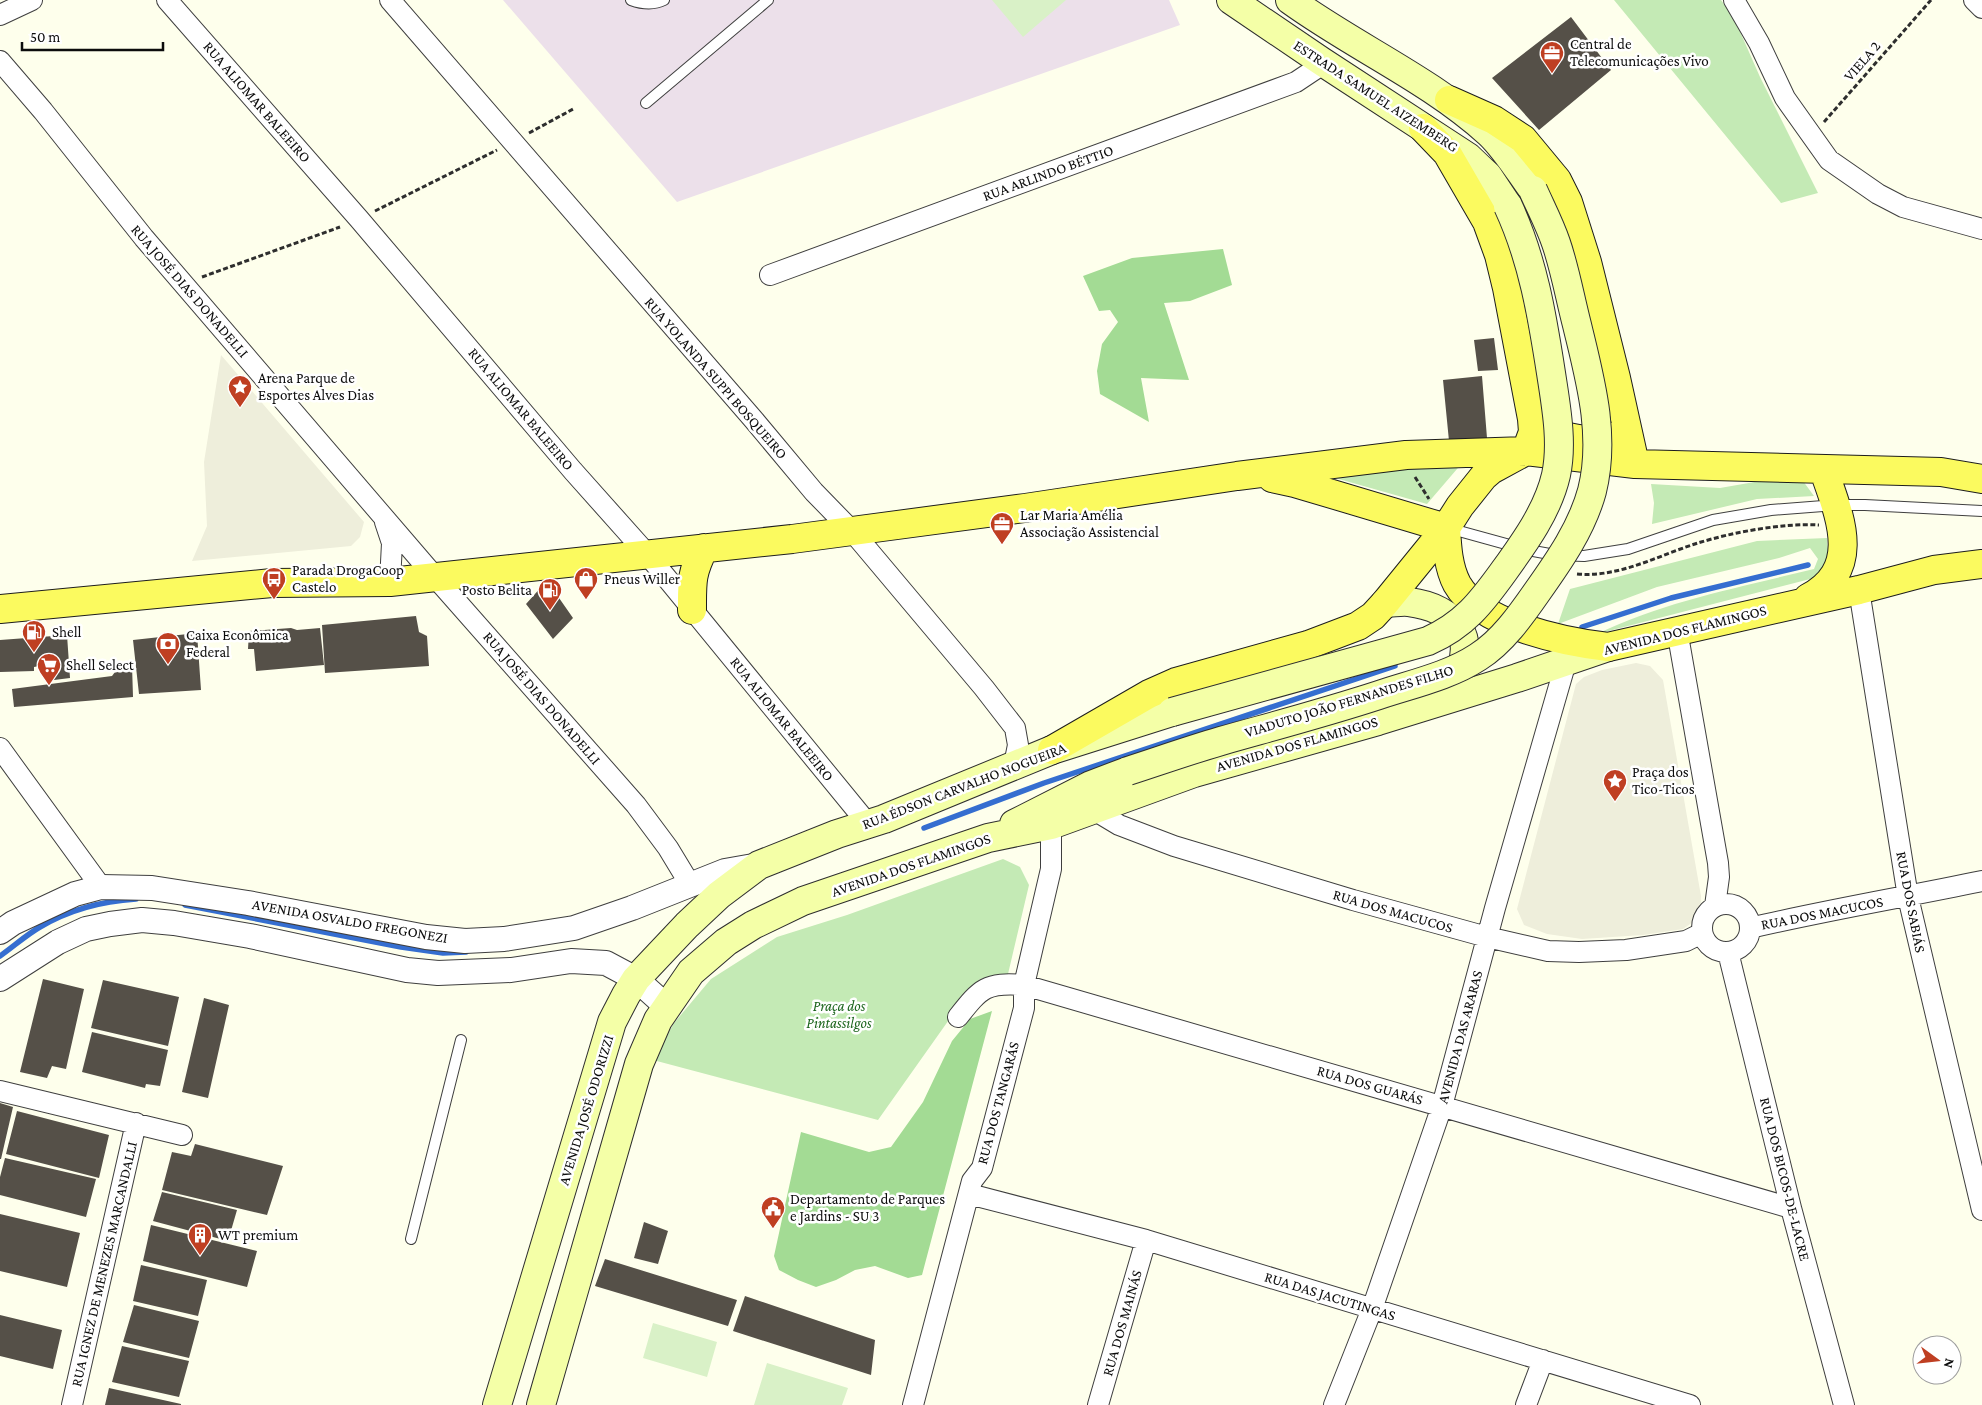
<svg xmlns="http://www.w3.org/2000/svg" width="1982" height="1405" font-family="'Crimson Pro',serif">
	<rect width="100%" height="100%" fill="#feffec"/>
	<path fill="#ece0ea" d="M503,0H1169L1180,25L677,202Z"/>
	<path fill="#c4eab5" d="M1614,0H1721L1734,18L1760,77L1818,193L1781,203Z
		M1463,462L1427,504L1314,472Z
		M1766,480L1803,481L1814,496L1757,499L1652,524L1654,503L1651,484L1720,488Z
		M1827,538L1829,569L1818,577L1597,634C1665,601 1741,587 1814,569L1818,559L1810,548L1779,558L1657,587L1558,624L1570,589L1757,541Z
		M1003,859L1020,867L1029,885L1008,974L980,979L963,1000L878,1120L653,1060L674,1023L711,979L777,937L847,915Z"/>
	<path fill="#a3db94" d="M1223,249L1232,285L1190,301L1164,303L1189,380L1141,378L1149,422L1100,394L1097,371L1102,344L1118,322L1110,310L1099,311L1083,276L1132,258Z
		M992,1011L922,1275L908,1278L875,1266L855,1270L836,1280L816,1287L798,1280L779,1270L774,1256L801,1132L869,1152L891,1147L923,1102L952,1041L970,1019Z"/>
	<path fill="#d9f1c7" d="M992,0H1066L1023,37Z
		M653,1323L717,1342L707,1377L643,1358Z
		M767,1363L848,1388L842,1405H754Z"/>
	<path fill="#eeeedb" d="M221,355L364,522L360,537L351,546L192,561L207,526L204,462Z
		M1636,663L1650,666L1663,680L1701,896L1700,917L1683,929L1643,935L1582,939L1547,934L1524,925L1517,909L1576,684L1584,677L1602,670Z"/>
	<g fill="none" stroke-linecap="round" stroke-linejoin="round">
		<path stroke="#356ed0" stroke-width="5.5" d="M1582,627L1671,598L1808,565
			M924,828L1044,783L1395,666
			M185,905L401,947L443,953L466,952
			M0,956C13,947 26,935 40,927C69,910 103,901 136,899"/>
	</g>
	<path fill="#555048" d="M1571,17L1611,70L1539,130L1492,78Z
		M1494,338L1498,370L1478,371L1474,340Z
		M1482,376L1487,438L1449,441L1443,380Z
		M543,585H550L573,618L553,639L526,604Z
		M416,616L419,632L427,636L429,666L325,673L322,625Z
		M291,628L297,630L320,628L324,665L256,671L254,649H248L249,631Z
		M197,633L201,690L139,694L133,640Z
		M67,635L70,678L46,681L45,665L34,667V671L0,672V640Z
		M132,665L133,697L14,707L12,689L112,676L118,668Z
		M43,979L84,989L66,1069L52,1066L47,1078L20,1072Z
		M103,980L179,997L168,1046L91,1028Z
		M204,998L229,1005L208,1098L182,1092Z
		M92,1032L168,1050L160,1086L146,1084L145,1088L82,1072Z
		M0,1103L13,1107L1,1159H0Z
		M17,1111L109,1135L99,1178L6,1154Z
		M195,1144L283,1166L267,1215L162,1190L172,1152L191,1156Z
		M5,1158L96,1179L86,1217L0,1195V1177Z
		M162,1192L237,1210L228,1241L153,1221Z
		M0,1214L80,1233L67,1287L0,1271Z
		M644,1222L668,1231L658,1264L634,1258Z
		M151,1225L257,1251L247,1287L143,1261Z
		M605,1259L737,1300L728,1326L595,1286Z
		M141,1265L207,1280L198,1316L133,1301Z
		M745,1296L875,1340L871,1375L733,1331Z
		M134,1305L199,1321L189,1358L123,1342Z
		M0,1315L62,1330L53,1369L0,1356Z
		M122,1346L189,1361L179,1397L112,1382Z
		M109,1388L181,1404V1405H105Z"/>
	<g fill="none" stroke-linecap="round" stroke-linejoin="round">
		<g stroke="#3f3f3f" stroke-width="12">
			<path id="service" d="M631,0C642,4 654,5 664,0
				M646,103L768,0
				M1448,528L1528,550L1555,555L1584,556L1628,549L1713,520L1771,510L1836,505H1865L1982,511
				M411,1239L461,1040"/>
		</g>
		<g stroke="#3f3f3f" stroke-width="22">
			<path id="minor" d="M167,0L359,219L573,471L647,554L868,824
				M390,0L753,419L814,492L852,531L984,688L1015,728L1018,745L1014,765
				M1734,0L1759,43L1785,98L1829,160L1878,194L1903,207L1982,229
				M1974,0L1982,8
				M0,15L32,0
				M0,61L43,111L144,238L435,577L636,805L668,848L691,886
				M770,275L1296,82L1314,70L1321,61
				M385,522L392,543L390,582
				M1859,590L1908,897L1982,1210
				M1677,630L1718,863L1719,877L1715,906
				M0,748L101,887
				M1094,810L1119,825L1174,846L1353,900L1487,937L1548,951L1579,952L1626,950L1686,941L1702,933
				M1702 928a24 24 0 1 1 48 0a24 24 0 1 1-48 0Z
				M1750,928C1827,910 1905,897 1982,881
				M1728,952L1791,1208L1844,1405
				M958,1017C981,988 986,982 1024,985L1791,1208
				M0,1091L182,1135
				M969,1194L1146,1240L1690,1405
				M72,1405L136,1123
				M913,1405L972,1181L982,1168L1024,1008V985L1051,869V825
				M1098,1405L1146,1240
				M1334,1405L1372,1309L1442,1106L1495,908L1566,662
				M1526,1405L1543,1360"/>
		</g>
		<g stroke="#3f3f3f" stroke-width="26">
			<path id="tertiary" d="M0,932L13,923L75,894L101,887L152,888L248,903L426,937L465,941L504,939L574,928L632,908L725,871L759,865
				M0,979L58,942L86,929L110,924L142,920L174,923L250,936L407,970L438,973L511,970L571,961L606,963L636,979L666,1006"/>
		</g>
		<g stroke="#2e2e2e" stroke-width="30">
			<path id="secondary" d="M1231,0L1321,61L1468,157L1488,176L1508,206
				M1290,0C1355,47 1429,79 1489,133C1506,149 1519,171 1533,190
				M1385,603C1393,603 1401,601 1409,602C1456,608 1481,640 1453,683
				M1014,824L1091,785L1128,771
				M497,1405L612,1022L626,995L636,979L687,925L719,895L759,865L837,834L884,819L1052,750L1172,712
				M541,1405L639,1064L658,1020L691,972L726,942L753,925L803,901L988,838L1051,825L1194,773L1378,721L1517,678L1608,647"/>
		</g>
		<g stroke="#1d1d1d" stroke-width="30">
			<path id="primary" d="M1449,100L1494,120L1523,139L1557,180L1568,202L1587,262L1616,378L1635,464
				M1537,424C1554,438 1601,446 1620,434
				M1272,478L1295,483L1446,528
				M1446,528C1447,546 1448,567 1457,584C1480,625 1565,642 1608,647L1859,590L1934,570L1982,564
				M1808,598C1863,569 1840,517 1824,471
				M0,609L272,583L390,582L792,539L1025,508L1237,476L1406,455L1526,451L1635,464L1941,472L1982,479
				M692,610C692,582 691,574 704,548
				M1052,750L1149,694L1176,682L1308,645L1358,626L1373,616L1385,603L1446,528L1460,506L1484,476L1491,470L1526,451L1533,432L1532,419L1507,288L1499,255L1487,222L1447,153L1423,128"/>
		</g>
		<path stroke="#2e2e2e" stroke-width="3" stroke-dasharray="5 2.5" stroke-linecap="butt" d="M1824,122L1931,0
			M529,133L575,108
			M375,211L497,150
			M202,277L340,227
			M1415,477L1429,499
			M1577,574C1619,578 1659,555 1698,543C1733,532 1783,523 1819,525"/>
		<use href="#service" stroke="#fff" stroke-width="10"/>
		<use href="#minor" stroke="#fff" stroke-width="20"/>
		<use href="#tertiary" stroke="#fff" stroke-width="24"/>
		<use href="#secondary" stroke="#f4ffa7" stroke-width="28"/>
		<use href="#primary" stroke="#fbfa5f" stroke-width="28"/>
		<g stroke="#2e2e2e" stroke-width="30" stroke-linecap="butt">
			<path id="secondary-bridge" d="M1172,712L1428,641C1464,625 1481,603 1504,571C1525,542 1548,510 1556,475C1563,443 1556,406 1551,373C1542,315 1533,260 1508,206
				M1128,771C1159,761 1190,750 1221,741C1274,726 1327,712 1379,695C1412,684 1449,676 1478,657C1502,642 1521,615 1537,592C1559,561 1582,528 1592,491C1606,435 1590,379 1577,325C1570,298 1565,269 1556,243C1550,225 1541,208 1533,190"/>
		</g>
		<use href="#secondary-bridge" stroke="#f4ffa7" stroke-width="28"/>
	</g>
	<defs>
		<g id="office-pin" transform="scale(1.25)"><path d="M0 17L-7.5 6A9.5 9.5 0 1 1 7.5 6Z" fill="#bf3f22" stroke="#fff"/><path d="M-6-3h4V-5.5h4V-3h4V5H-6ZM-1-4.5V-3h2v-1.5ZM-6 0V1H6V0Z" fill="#fff"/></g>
		<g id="sight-pin" transform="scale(1.25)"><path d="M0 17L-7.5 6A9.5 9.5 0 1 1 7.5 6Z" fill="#bf3f22" stroke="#fff"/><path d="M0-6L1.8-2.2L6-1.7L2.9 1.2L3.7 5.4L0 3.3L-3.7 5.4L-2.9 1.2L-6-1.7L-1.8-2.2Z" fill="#fff"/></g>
		<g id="bus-pin" transform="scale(1.25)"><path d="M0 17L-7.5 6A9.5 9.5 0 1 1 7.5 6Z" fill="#bf3f22" stroke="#fff"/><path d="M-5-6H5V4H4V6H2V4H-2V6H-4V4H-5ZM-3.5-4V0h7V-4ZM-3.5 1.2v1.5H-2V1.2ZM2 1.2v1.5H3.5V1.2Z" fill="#fff"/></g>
		<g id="shop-pin" transform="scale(1.25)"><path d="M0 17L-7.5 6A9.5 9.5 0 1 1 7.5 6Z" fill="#bf3f22" stroke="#fff"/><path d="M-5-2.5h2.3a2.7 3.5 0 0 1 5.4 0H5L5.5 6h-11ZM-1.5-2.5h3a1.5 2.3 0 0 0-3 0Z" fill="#fff"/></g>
		<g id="fuel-pin" transform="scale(1.25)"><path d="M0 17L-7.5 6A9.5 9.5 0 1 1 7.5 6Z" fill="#bf3f22" stroke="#fff"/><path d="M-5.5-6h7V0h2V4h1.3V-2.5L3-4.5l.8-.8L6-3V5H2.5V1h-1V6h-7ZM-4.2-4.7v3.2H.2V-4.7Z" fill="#fff"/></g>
		<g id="bank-pin" transform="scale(1.25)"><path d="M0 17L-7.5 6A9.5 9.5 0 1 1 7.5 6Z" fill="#bf3f22" stroke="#fff"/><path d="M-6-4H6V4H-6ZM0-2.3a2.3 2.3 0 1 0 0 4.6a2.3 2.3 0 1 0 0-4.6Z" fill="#fff"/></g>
		<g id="supermarket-pin" transform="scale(1.25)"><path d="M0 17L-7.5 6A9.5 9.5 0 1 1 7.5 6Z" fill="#bf3f22" stroke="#fff"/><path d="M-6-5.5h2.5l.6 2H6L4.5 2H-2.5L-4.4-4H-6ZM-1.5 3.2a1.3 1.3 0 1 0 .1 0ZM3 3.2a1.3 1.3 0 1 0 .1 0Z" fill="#fff"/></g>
		<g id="civic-pin" transform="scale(1.25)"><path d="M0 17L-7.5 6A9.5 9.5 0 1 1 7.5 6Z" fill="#bf3f22" stroke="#fff"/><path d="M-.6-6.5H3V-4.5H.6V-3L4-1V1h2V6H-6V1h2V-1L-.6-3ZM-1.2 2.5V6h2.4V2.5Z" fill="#fff"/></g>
		<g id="building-pin" transform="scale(1.25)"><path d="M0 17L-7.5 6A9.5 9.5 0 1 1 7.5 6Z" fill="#bf3f22" stroke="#fff"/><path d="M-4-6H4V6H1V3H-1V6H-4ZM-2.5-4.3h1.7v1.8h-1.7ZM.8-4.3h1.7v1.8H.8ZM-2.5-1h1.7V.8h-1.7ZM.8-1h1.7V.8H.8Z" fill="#fff"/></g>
	</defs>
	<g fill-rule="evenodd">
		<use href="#office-pin" x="1552" y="53"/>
		<use href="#sight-pin" x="240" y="387"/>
		<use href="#office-pin" x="1002" y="524"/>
		<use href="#bus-pin" x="274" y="579"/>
		<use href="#shop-pin" x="586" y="579"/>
		<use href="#fuel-pin" x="550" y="590"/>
		<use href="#fuel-pin" x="34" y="632"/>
		<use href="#bank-pin" x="168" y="644"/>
		<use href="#supermarket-pin" x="49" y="665"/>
		<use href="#sight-pin" x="1615" y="781"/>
		<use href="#civic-pin" x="773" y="1208"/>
		<use href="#building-pin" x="200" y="1235"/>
	</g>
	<g text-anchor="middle" stroke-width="5" stroke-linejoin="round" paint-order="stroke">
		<g font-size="15" fill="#0c0c0c" stroke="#fff" text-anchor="start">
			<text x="1570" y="49">Central de<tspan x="1570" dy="17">Telecomunicações Vivo</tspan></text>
			<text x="258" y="383">Arena Parque de<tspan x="258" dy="17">Esportes Alves Dias</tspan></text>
			<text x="1020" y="520">Lar Maria Amélia<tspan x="1020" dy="17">Associação Assistencial</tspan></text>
			<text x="292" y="575">Parada DrogaCoop<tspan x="292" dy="17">Castelo</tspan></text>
			<text x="604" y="584">Pneus Willer</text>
			<text x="532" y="595" text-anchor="end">Posto Belita</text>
			<text x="52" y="637">Shell</text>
			<text x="186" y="640">Caixa Econômica<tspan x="186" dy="17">Federal</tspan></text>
			<text x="66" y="670">Shell Select</text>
			<text x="1632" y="777">Praça dos<tspan x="1632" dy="17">Tico-Ticos</tspan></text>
			<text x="790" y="1204">Departamento de Parques<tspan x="790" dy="17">e Jardins - SU 3</tspan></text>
			<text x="218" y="1240">WT premium</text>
		</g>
		<g font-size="15" fill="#0c0c0c" stroke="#fff">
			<text transform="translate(1862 61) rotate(-49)" y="5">VIELA 2</text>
			<text transform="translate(1376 96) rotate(33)" y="5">ESTRADA SAMUEL AIZEMBERG</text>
			<text transform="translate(257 102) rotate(49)" y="5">RUA ALIOMAR BALEEIRO</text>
			<text transform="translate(1048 173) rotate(-20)" y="5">RUA ARLINDO BÉTTIO</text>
			<text transform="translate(190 291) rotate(49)" y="5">RUA JOSÉ DIAS DONADELLI</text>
			<text transform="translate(716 378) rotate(49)" y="5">RUA YOLANDA SUPPI BOSQUEIRO</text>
			<text transform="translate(521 409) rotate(50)" y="5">RUA ALIOMAR BALEEIRO</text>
			<text transform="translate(1685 630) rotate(-14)" y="5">AVENIDA DOS FLAMINGOS</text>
			<text transform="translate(542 698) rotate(49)" y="5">RUA JOSÉ DIAS DONADELLI</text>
			<text transform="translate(1349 701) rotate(-17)" y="5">VIADUTO JOÃO FERNANDES FILHO</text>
			<text transform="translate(782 719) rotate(51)" y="5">RUA ALIOMAR BALEEIRO</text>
			<text transform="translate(1297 744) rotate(-16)" y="5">AVENIDA DOS FLAMINGOS</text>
			<text transform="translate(964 786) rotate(-21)" y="5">RUA ÉDSON CARVALHO NOGUEIRA</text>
			<text transform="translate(911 865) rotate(-19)" y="5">AVENIDA DOS FLAMINGOS</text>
			<text transform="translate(1911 902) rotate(79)" y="5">RUA DOS SABIÁS</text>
			<text transform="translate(1393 911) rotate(16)" y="5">RUA DOS MACUCOS</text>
			<text transform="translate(1822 913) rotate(-11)" y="5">RUA DOS MACUCOS</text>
			<text transform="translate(350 921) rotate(10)" y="5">AVENIDA OSVALDO FREGONEZI</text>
			<text transform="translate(1460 1037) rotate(-75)" y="5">AVENIDA DAS ARARAS</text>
			<text transform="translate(1370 1085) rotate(16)" y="5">RUA DOS GUARÁS</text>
			<text transform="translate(998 1103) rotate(-75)" y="5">RUA DOS TANGARÁS</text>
			<text transform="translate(586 1110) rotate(-73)" y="5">AVENIDA JOSÉ ODORIZZI</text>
			<text transform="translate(1785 1179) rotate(76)" y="5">RUA DOS BICOS-DE-LACRE</text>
			<text transform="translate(104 1264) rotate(-77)" y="5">RUA IGNEZ DE MENEZES MARCANDALLI</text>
			<text transform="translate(1330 1296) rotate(17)" y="5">RUA DAS JACUTINGAS</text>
			<text transform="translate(1122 1323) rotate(-74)" y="5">RUA DOS MAINÁS</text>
		</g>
		<g font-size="15" font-style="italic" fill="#1c651d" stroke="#fff">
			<text x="839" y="1011">Praça dos<tspan x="839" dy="17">Pintassilgos</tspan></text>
		</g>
	</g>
	<g transform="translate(1937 1360) rotate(105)"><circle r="24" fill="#ffffff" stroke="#9e9e9e"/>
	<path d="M0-4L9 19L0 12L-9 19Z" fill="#bf3f22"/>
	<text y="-8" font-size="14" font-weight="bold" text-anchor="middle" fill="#0c0c0c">N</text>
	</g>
	<path d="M22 42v8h141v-8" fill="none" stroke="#0c0c0c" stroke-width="2.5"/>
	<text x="30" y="42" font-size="15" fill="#0c0c0c" stroke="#ffffff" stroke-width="4" paint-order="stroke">50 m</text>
</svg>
